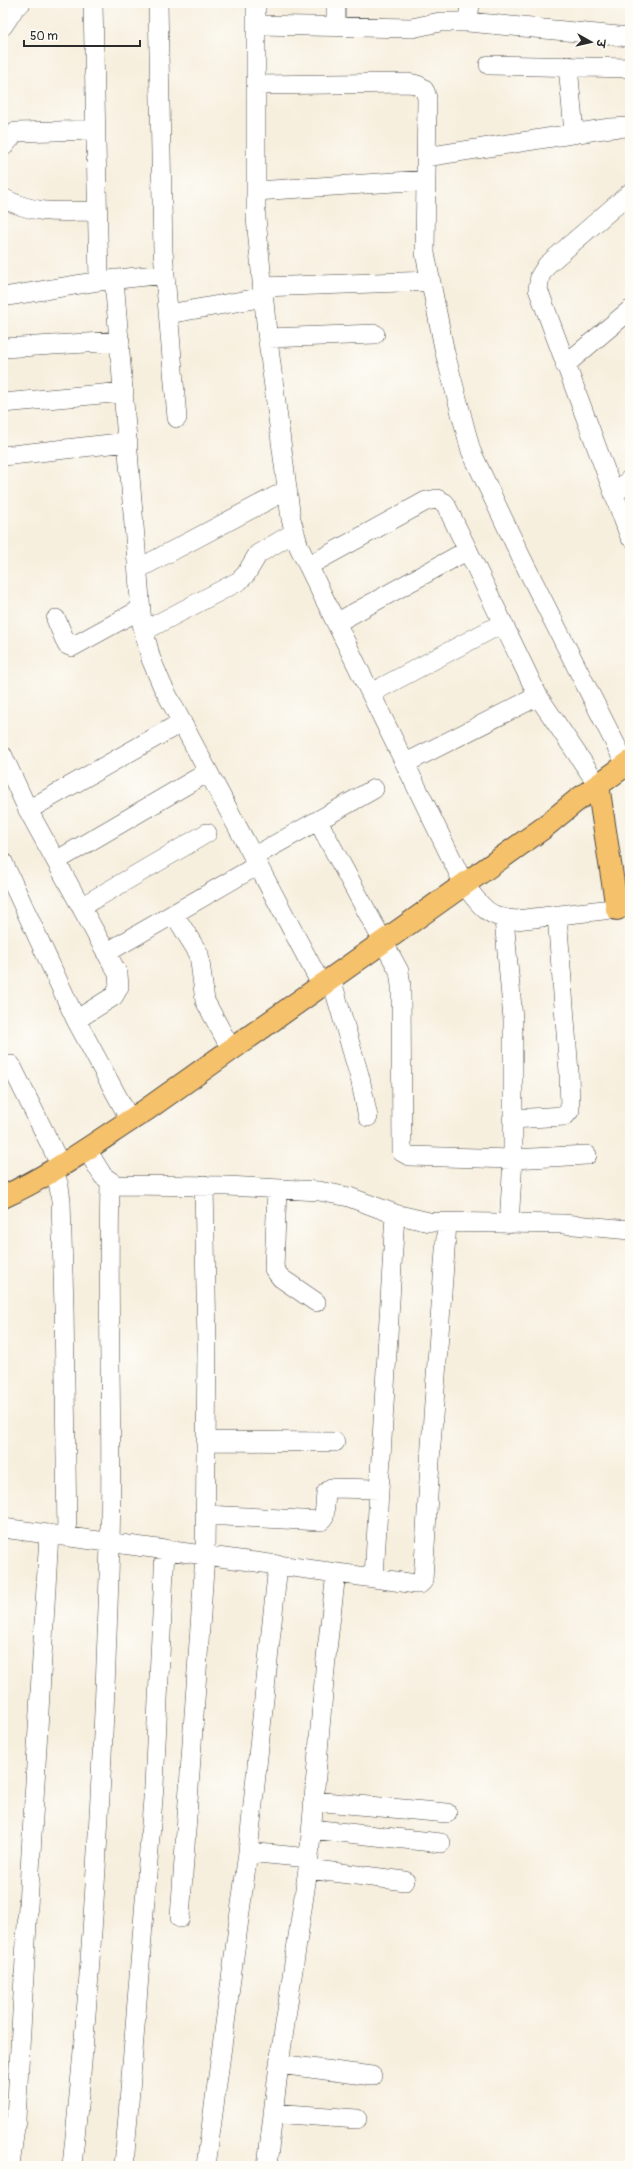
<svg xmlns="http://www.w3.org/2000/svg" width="633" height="2169" font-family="Pangolin,'Playpen Sans Deva',sans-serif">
	<rect width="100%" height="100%" fill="#fdfcf7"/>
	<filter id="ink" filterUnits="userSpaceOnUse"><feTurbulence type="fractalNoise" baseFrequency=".025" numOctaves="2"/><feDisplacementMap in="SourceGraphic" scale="8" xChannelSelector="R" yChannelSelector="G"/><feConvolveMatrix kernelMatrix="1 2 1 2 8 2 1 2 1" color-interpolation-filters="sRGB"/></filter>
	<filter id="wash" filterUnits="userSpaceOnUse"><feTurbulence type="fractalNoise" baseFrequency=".012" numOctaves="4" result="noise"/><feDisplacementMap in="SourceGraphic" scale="16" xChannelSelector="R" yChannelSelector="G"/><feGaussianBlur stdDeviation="0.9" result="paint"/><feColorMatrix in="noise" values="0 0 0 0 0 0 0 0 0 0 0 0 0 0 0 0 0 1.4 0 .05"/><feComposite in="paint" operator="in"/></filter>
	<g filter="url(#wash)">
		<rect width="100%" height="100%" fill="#f7efde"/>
	</g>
	<g filter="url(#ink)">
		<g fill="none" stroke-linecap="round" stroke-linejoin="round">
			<g stroke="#4a4846" stroke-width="20">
				<path id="minor" d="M93,3L99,281
					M158,3L163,251L177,418
					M256,3V218L267,333L291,519L299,547L464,884C480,905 487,918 516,920L630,907
					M336,3V26
					M468,22L470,3
					M256,25L412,28L440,22H468L630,37
					M3,26L16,6L21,3
					M489,65L630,68
					M568,66L574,133
					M257,85L408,83C419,84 426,88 427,99L425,253L445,353L471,451L521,557L626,765L630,770
					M3,147L16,132L96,130
					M426,157L610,128L630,127
					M256,191L426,180
					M630,193L547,265L540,276L538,289L630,537
					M3,198C37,216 61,211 98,211
					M114,279L142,624L151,659L162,685L321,984
					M262,287L430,281
					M3,297L99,281L165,274
					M168,314L264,297
					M268,338L375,334
					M3,348L120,341
					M565,365L630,310
					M3,403L124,392
					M3,456L128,442
					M614,495L630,479
					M308,566L426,501L437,499L445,503L538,696L598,785
					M138,569L287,490
					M56,619L67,645L72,647L141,609
					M336,623L468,550
					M144,631L239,581L246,574L258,554L295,532
					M371,693L503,623
					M3,756L28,810L118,974L119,987L114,996L76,1020
					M406,763L538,696
					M28,810L182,722
					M318,821L399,971L401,986L402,1152L409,1156L513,1159L587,1155
					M253,857L374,789
					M56,861L208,772
					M3,862L76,1020L130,1120
					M81,907L207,833
					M174,914L199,954L205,1001L231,1049
					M504,919L513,1019V1159L509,1224
					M106,953L258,865
					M331,978L360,1078L368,1117
					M11,1065L60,1164
					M512,1119L565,1116L570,1110L569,1072L557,915
					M87,1150L103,1176L116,1185L227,1186L319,1191L349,1197L395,1214L429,1222L563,1224L630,1230
					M53,1169L59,1186L61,1201L64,1307L67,1536
					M277,1189L274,1269L281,1278L316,1302
					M207,1441L335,1442
					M206,1515L321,1521L324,1518L326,1493L331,1488L379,1489
					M3,1528L374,1578L395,1214
					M374,1578L416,1584H420L423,1581L431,1445L447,1223
					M313,1801L447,1813
					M311,1829L441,1843
					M248,1852L309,1858
					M308,1869L405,1881
					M180,1918L205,1555L207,1344L204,1185
					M279,2064L372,2076
					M273,2113L357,2119
					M10,2166L16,2119L49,1534
					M72,2166C94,1960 104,1751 110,1544C113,1424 107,1303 110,1183
					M124,2166L154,1786L165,1549
					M206,2166L248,1852L278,1565
					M267,2166L279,2064L308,1869L326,1658L336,1573"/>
			</g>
			<g stroke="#4a4846" stroke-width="24">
				<path id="major" d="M598,785L617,909
					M3,1197C54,1174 99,1140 146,1110L542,829L576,801L630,762"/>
			</g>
			<use href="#minor" stroke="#fff" stroke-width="19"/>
			<use href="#major" stroke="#f5c16b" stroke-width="22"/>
		</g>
	</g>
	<rect width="633" height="2169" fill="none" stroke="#fdfcf7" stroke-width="16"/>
	<g transform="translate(591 42) rotate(98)" stroke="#fdfcf7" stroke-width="3" paint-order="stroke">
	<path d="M0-3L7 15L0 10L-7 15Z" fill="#2b2b2b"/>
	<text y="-6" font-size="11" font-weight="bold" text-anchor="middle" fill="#2b2b2b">उ</text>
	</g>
	<path d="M24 40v6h116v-6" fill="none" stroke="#2b2b2b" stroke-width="2"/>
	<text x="30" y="40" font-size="12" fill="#2b2b2b" stroke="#fdfcf7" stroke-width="3" paint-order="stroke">50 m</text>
</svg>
